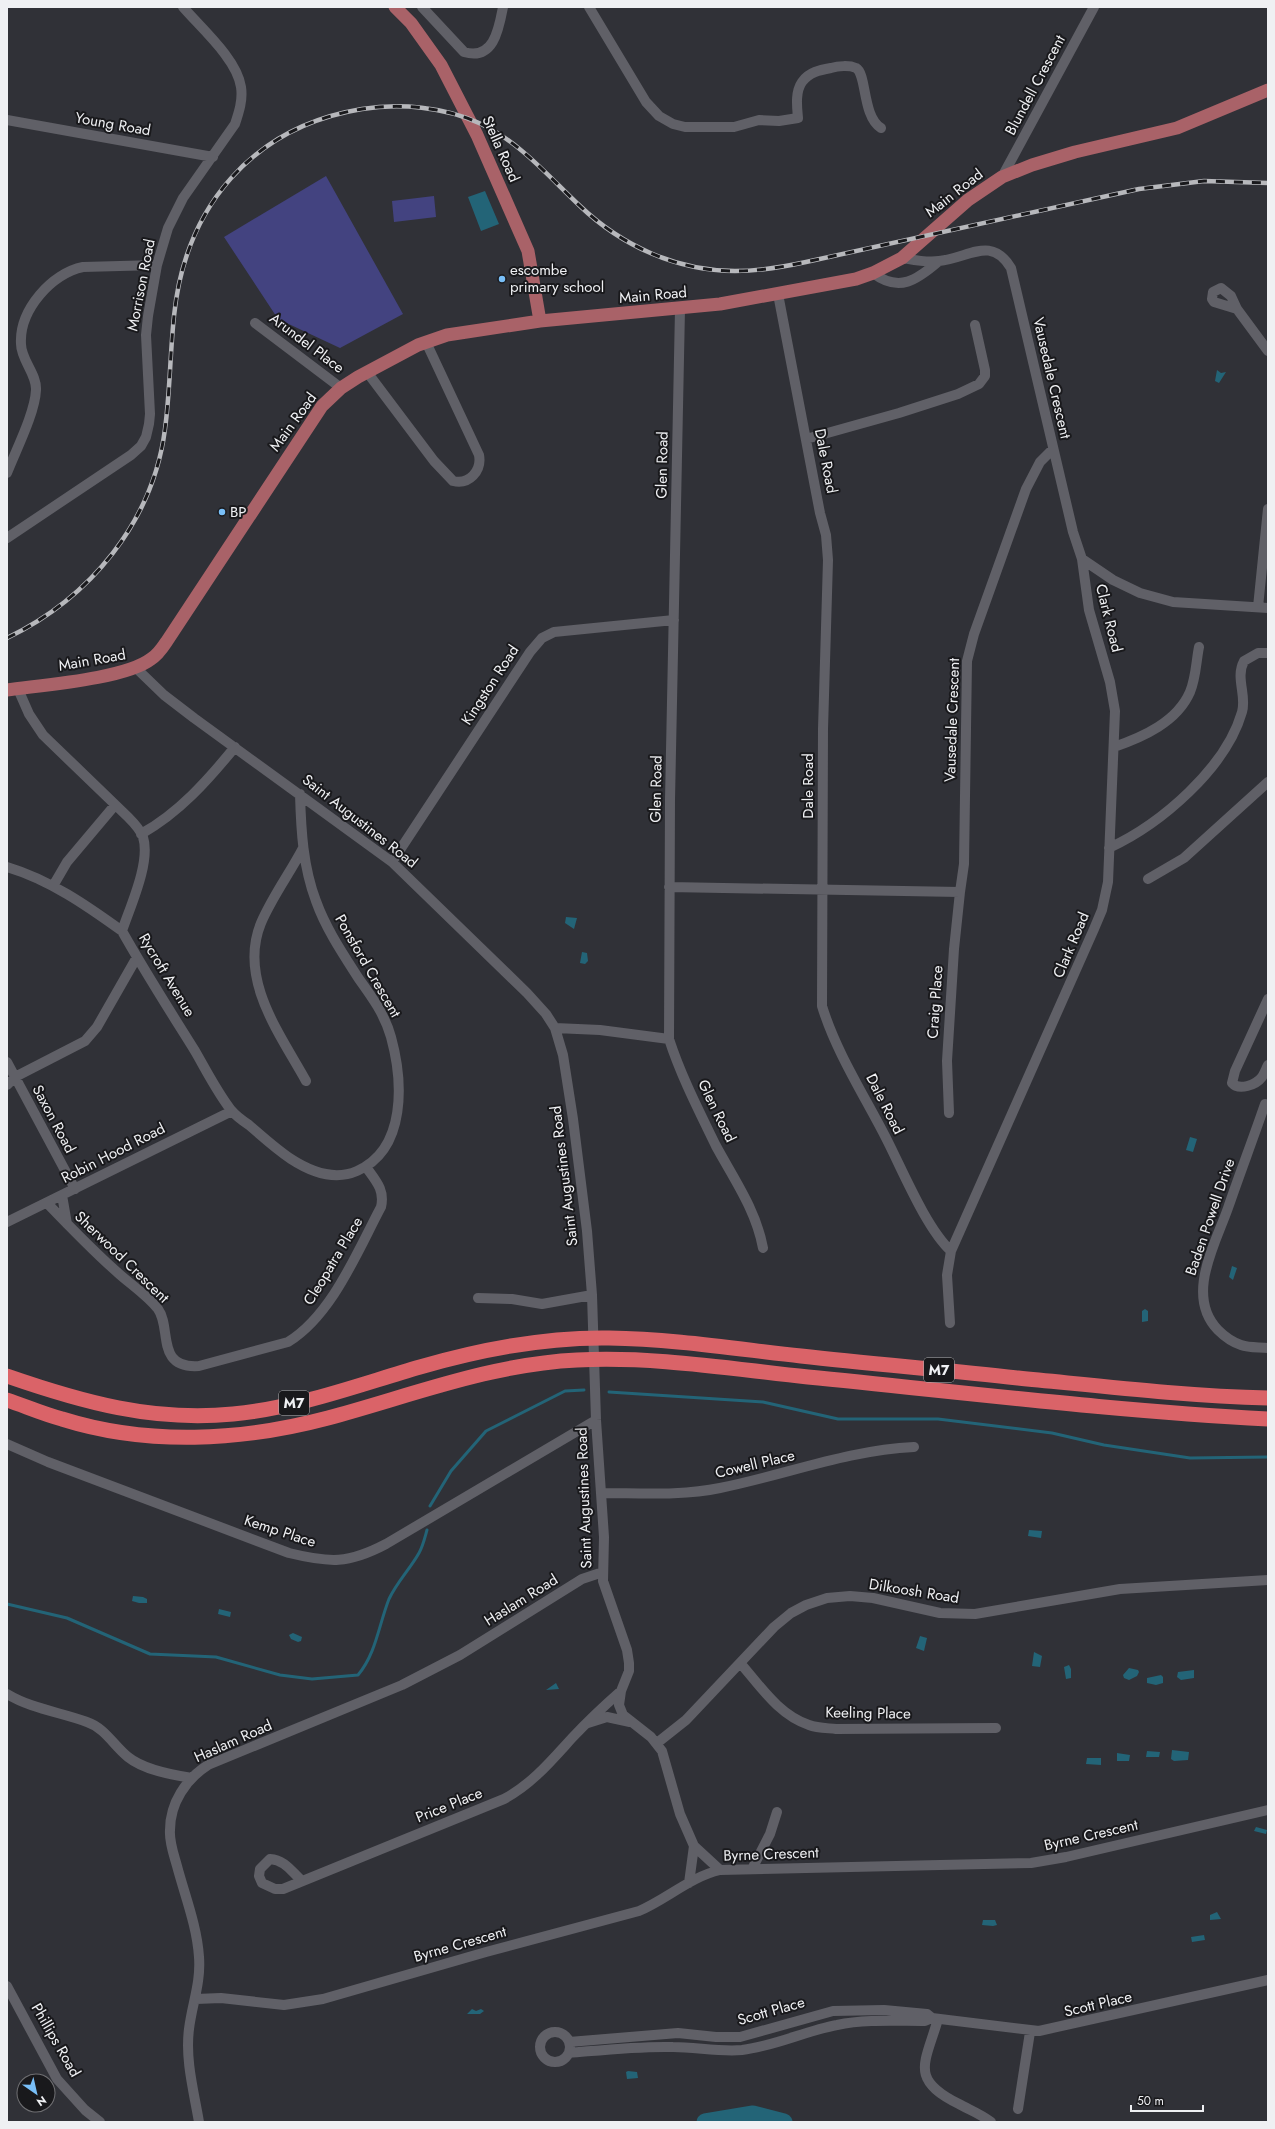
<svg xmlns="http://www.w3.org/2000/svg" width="1275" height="2129" font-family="Jost,sans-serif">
	<rect width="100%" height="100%" fill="#303137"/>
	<path fill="#434380" d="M326,176L403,314L340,348L278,319L224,237Z
		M434,196L436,217L394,222L392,201Z"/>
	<path fill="#236477" d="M485,191L499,224L481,231L468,197Z
		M1217,370L1221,373L1226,372L1219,383L1215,381Z
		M566,917L577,918L574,929L565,923Z
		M582,952L587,953L588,961L585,964L580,963Z
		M1190,1137L1197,1139L1193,1152L1186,1150Z
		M1232,1266L1237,1268L1233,1280L1229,1277Z
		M1145,1309L1148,1311V1321L1142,1322V1311Z
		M1029,1530L1042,1531L1041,1538L1028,1536Z
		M133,1596L143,1597L147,1599V1603H139L132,1601Z
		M219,1609L231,1612L230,1617L218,1614Z
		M293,1633L302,1637L301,1641L298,1642L291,1639L289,1635Z
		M920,1636L927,1638L924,1651L916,1648Z
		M1034,1652L1042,1656L1040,1667L1032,1666Z
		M1069,1665L1071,1669V1678L1066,1679L1064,1667Z
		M1129,1668L1138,1670L1139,1672L1137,1676L1129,1680L1124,1678L1123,1675Z
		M1194,1670V1678L1181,1680L1177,1677L1178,1672Z
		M1161,1675L1163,1677V1683L1156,1685L1147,1683V1678Z
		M556,1683L559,1689L546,1690Z
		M1172,1750L1189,1752L1188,1760L1174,1761L1171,1759Z
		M1147,1751L1160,1752L1159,1757H1146Z
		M1117,1753L1130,1755L1129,1761H1117Z
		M1087,1758H1101V1765L1086,1764Z
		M1256,1827L1267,1830L1266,1834L1254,1831Z
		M1217,1912L1221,1919L1210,1920V1915Z
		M983,1920H995L997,1925L993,1926L982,1925Z
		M1204,1935L1205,1940L1192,1942L1191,1937Z
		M472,2009L476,2011L481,2009L484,2011L480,2014H467Z
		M628,2071L637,2072L638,2078L627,2079L626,2072Z"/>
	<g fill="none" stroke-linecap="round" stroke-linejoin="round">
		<path stroke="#236477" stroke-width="3" d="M609,1392L763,1402L838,1419H938L1052,1433L1104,1445L1190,1458L1268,1457
			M430,1506L451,1471L486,1431L565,1391L584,1390
			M7,1604L67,1618L150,1654L216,1657L280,1675L312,1679L358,1675C376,1654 379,1624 389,1599C397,1582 410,1569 419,1553C423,1546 425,1537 427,1530"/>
		<path stroke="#236477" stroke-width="17" d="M705,2122L753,2114L784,2122"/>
		<path stroke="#606067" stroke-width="10" d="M422,7L464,52C494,61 499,28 503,7
			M589,7L646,102L659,116L673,124L685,127H734L759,120L779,121L798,118C797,107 795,92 802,82C809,72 820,70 831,68C838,66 849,65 856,68C867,74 862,116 881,128
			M7,120L213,157
			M1002,177L1094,7
			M902,258C914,260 927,263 939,261C969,258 991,235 1011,268L1073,532L1082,559L1113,580L1140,593L1173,602L1268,608
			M873,273C899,293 917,280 939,261
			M778,294L820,513L826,535L828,560L823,729L822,1006C836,1052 864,1095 886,1138C902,1169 926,1228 951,1251
			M680,309L670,800L669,1039C681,1076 699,1111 716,1146C734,1179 756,1210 763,1248
			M1237,309L1214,302L1212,299L1213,292L1221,288L1231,296L1237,309L1268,351
			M255,323L341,388
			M367,372L434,461L453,481C469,485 482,471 479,455L426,342
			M806,439L899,413L958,394L979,384L985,376V370L975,325
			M7,473C16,450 35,413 36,390C37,374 21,360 21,344C19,310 52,273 83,267L157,265
			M7,538L131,455L141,446L146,437L149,424L150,414L146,335L148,316L157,265L168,228L183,198L235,124C239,112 243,100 241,87C237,59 201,28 183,7
			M1258,607L1268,509
			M136,668L164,695L194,718L392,862L527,993L546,1014L555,1028L563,1055L573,1119L587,1231L592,1295L596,1420L604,1537L603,1581L627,1650L629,1663V1671L621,1691L619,1705L623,1715L651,1737L662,1751L680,1814L694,1846L720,1870
			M18,689L29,714L43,735L128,817C134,823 140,829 143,837C151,862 130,907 122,931C145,972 170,1011 195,1051C206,1070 217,1092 231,1110C236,1116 243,1121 249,1125C263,1137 276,1149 291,1159C311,1172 334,1181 357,1171C407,1149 403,1081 391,1037C385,1015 372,997 359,979C343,954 326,929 316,901C303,867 301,830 300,794
			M1114,747C1143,737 1177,722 1190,692C1196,678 1196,662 1199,647
			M141,834C179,813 208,780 235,747
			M303,848C290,873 272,897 261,923C238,979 280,1034 306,1081
			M1109,848C1161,824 1226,768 1242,712C1247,695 1235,678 1244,661L1258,653H1268
			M392,862L530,652L542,638L554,632L674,620
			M7,867C50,880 86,905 122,931
			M1148,879L1184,858L1268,782
			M53,886L67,862L115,805
			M669,887L960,892L964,864L967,661L974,634L1026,489L1040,462L1053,449
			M1268,999L1235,1071L1232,1083C1239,1091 1256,1085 1262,1077C1264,1074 1266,1069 1268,1065
			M555,1028L600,1030L669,1039
			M7,1062L75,1189
			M7,1085L15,1077L85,1041L97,1027L137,957
			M1265,1104C1253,1139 1240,1173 1228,1208C1215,1245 1185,1296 1218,1330C1225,1337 1232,1342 1241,1345C1249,1348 1259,1347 1268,1348
			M949,1113L947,1061L954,949L960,892
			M62,1195L67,1224
			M47,1203C70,1227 92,1250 117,1272C130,1284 147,1295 158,1309C172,1328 155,1369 199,1366L288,1342C332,1315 357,1252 381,1207C385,1190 376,1181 366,1167
			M7,1222L232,1111
			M478,1298L512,1299L542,1304L592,1295
			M950,1323L947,1275L951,1251L1094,929L1102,910L1108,882L1115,711L1110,682L1089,610L1082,559
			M7,1444L48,1462L289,1553C330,1563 348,1564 386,1544L596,1420
			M601,1493C640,1493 682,1496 720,1488C785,1475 848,1450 914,1447
			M741,1664C761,1687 779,1715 809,1725C817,1728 827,1728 836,1729L996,1728
			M7,1694C32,1709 60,1712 87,1722C105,1728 114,1746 128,1757C144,1770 172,1775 192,1778
			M588,1723L607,1717L630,1722
			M657,1743L686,1720L774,1627L791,1613L806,1605L827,1598L850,1596L873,1598L940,1613L975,1614L1120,1589L1268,1580
			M752,1869L770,1834L777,1812
			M301,1880C291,1871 285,1860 270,1859L260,1869L259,1876L262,1883L275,1889H283L504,1799C532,1784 551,1761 572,1738C588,1721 604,1706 621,1691
			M689,1883L694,1846
			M7,1986L57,2079L85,2110L100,2122
			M196,1999L221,1998L284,2005L323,1999L486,1952L639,1911C667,1899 690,1877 720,1870L1031,1863L1066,1857L1268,1810
			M938,2019C925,2064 909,2079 959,2104C970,2110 981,2114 991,2122
			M540 2047a15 15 0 1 1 30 0a15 15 0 1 1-30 0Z
			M569,2042L678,2033L716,2037H740L833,2011L884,2010L927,2014L932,2018
			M569,2053C604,2050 638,2046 673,2047C696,2047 719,2052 742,2050C775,2046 805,2031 837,2025C865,2019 895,2021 925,2021L932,2018L1039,2031L1268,1980
			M1018,2109L1030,2032
			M199,2122C194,2092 185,2060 189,2029C192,2004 201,1983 199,1957C197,1926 185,1896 177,1866C174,1855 169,1842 170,1830C170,1803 186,1779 208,1765L402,1685L460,1655L582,1579L603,1572"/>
		<path stroke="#a96268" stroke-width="13" d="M395,7L411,23L441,65L477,135L528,251L540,321
			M7,690C42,685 125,679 151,659C158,655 163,647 167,641L322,406L341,388L358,377L418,345L447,335L540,321L720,304L856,279L873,273L902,258L968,200L1002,177L1032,165L1075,152L1177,128L1268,90"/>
		<path stroke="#da6368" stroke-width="15" d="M7,1376C82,1402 153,1422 233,1414C297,1408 358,1385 420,1367C482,1349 544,1337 609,1338C673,1339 737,1349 801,1356C873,1364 946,1370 1018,1378C1101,1386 1184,1396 1268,1398
			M7,1400C25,1406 43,1414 62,1419C148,1446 241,1441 328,1418C410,1396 491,1364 577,1360C654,1356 731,1369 808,1377C961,1392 1114,1411 1268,1419"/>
		<g stroke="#b7b8bc" stroke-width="4.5">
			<path id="rail" d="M7,638C90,598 153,522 165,429C170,392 170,354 174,316C185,207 252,127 362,109C400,103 444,107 479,123C520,142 548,176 580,206C622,246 677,271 735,271C759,271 783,267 806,262L1139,189L1204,181L1268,183"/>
		</g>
		<use href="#rail" stroke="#19191c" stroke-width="3" stroke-dasharray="9" stroke-linecap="butt"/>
	</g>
	<g fill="#79bff8" stroke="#19191c" stroke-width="1.5">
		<circle cx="502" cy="279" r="4"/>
		<circle cx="222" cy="512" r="4"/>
	</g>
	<g text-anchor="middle" stroke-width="4" stroke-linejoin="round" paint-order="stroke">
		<g fill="#19191c" stroke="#afb0b2" stroke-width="1">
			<rect x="924" y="1358" width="30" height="24" rx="3"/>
			<rect x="279" y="1391" width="30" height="24" rx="3"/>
		</g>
		<g font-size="14" font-weight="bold" fill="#eff0f3">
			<text x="939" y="1375">M7</text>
			<text x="294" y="1408">M7</text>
		</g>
		<g font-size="15" fill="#eff0f3" stroke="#19191c">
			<text transform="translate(1035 85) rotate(-62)" y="5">Blundell Crescent</text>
			<text transform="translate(113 124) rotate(10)" y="5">Young Road</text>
			<text transform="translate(501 149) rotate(66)" y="5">Stella Road</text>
			<text transform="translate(954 193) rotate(-38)" y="5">Main Road</text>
			<text transform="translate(141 285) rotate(-79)" y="5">Morrison Road</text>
			<text transform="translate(653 295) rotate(-5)" y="5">Main Road</text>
			<text transform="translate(307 343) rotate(37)" y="5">Arundel Place</text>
			<text transform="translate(1052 378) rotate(77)" y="5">Vausedale Crescent</text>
			<text transform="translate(293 422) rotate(-54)" y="5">Main Road</text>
			<text transform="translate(826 461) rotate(79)" y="5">Dale Road</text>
			<text transform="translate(662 465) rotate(-89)" y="5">Glen Road</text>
			<text transform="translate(1109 618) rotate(76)" y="5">Clark Road</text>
			<text transform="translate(92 660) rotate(-10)" y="5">Main Road</text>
			<text transform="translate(490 685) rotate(-57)" y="5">Kingston Road</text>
			<text transform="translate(952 720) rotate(-88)" y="5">Vausedale Crescent</text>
			<text transform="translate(808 786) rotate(-90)" y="5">Dale Road</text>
			<text transform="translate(656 789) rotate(-89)" y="5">Glen Road</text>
			<text transform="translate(360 821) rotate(38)" y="5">Saint Augustines Road</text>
			<text transform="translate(1071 945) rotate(-67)" y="5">Clark Road</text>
			<text transform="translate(368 966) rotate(60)" y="5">Ponsford Crescent</text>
			<text transform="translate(167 975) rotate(59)" y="5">Rycroft Avenue</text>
			<text transform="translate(935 1002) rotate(-86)" y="5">Craig Place</text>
			<text transform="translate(885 1104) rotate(63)" y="5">Dale Road</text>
			<text transform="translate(717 1111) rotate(64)" y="5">Glen Road</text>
			<text transform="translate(54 1119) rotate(62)" y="5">Saxon Road</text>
			<text transform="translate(113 1153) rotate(-27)" y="5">Robin Hood Road</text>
			<text transform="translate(564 1176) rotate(-97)" y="5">Saint Augustines Road</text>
			<text transform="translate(1210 1217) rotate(-71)" y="5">Baden Powell Drive</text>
			<text transform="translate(122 1257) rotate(44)" y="5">Sherwood Crescent</text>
			<text transform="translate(333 1261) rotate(-59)" y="5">Cleopatra Place</text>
			<text transform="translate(755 1464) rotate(-13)" y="5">Cowell Place</text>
			<text transform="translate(584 1498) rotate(-92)" y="5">Saint Augustines Road</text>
			<text transform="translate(280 1531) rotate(18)" y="5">Kemp Place</text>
			<text transform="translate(914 1591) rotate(9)" y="5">Dilkoosh Road</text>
			<text transform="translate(521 1600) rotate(-32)" y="5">Haslam Road</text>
			<text transform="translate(868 1713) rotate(1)" y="5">Keeling Place</text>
			<text transform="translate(233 1741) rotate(-24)" y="5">Haslam Road</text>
			<text transform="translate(449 1805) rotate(-22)" y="5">Price Place</text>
			<text transform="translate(1091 1835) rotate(-13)" y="5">Byrne Crescent</text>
			<text transform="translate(771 1854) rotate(-2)" y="5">Byrne Crescent</text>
			<text transform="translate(460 1944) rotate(-16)" y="5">Byrne Crescent</text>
			<text transform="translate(1098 2004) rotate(-13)" y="5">Scott Place</text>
			<text transform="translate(771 2011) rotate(-16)" y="5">Scott Place</text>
			<text transform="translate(56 2040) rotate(60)" y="5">Phillips Road</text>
		</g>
		<g font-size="15" fill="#eff0f3" stroke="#19191c" text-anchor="start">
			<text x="510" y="275">escombe<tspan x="510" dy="17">primary school</tspan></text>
			<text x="230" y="517">BP</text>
		</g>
	</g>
	<rect width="1275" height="2129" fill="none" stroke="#eff0f3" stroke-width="16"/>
	<g transform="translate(36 2093) rotate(146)"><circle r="19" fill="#19191c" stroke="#6f6f72"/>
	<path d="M0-3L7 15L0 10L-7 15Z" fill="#79bff8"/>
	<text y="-6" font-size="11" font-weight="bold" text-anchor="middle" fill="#eff0f3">N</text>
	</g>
	<path d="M1131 2105v6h72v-6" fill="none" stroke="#eff0f3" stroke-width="2"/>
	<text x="1137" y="2105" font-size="12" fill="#eff0f3" stroke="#19191c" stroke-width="3" paint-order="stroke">50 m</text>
</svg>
